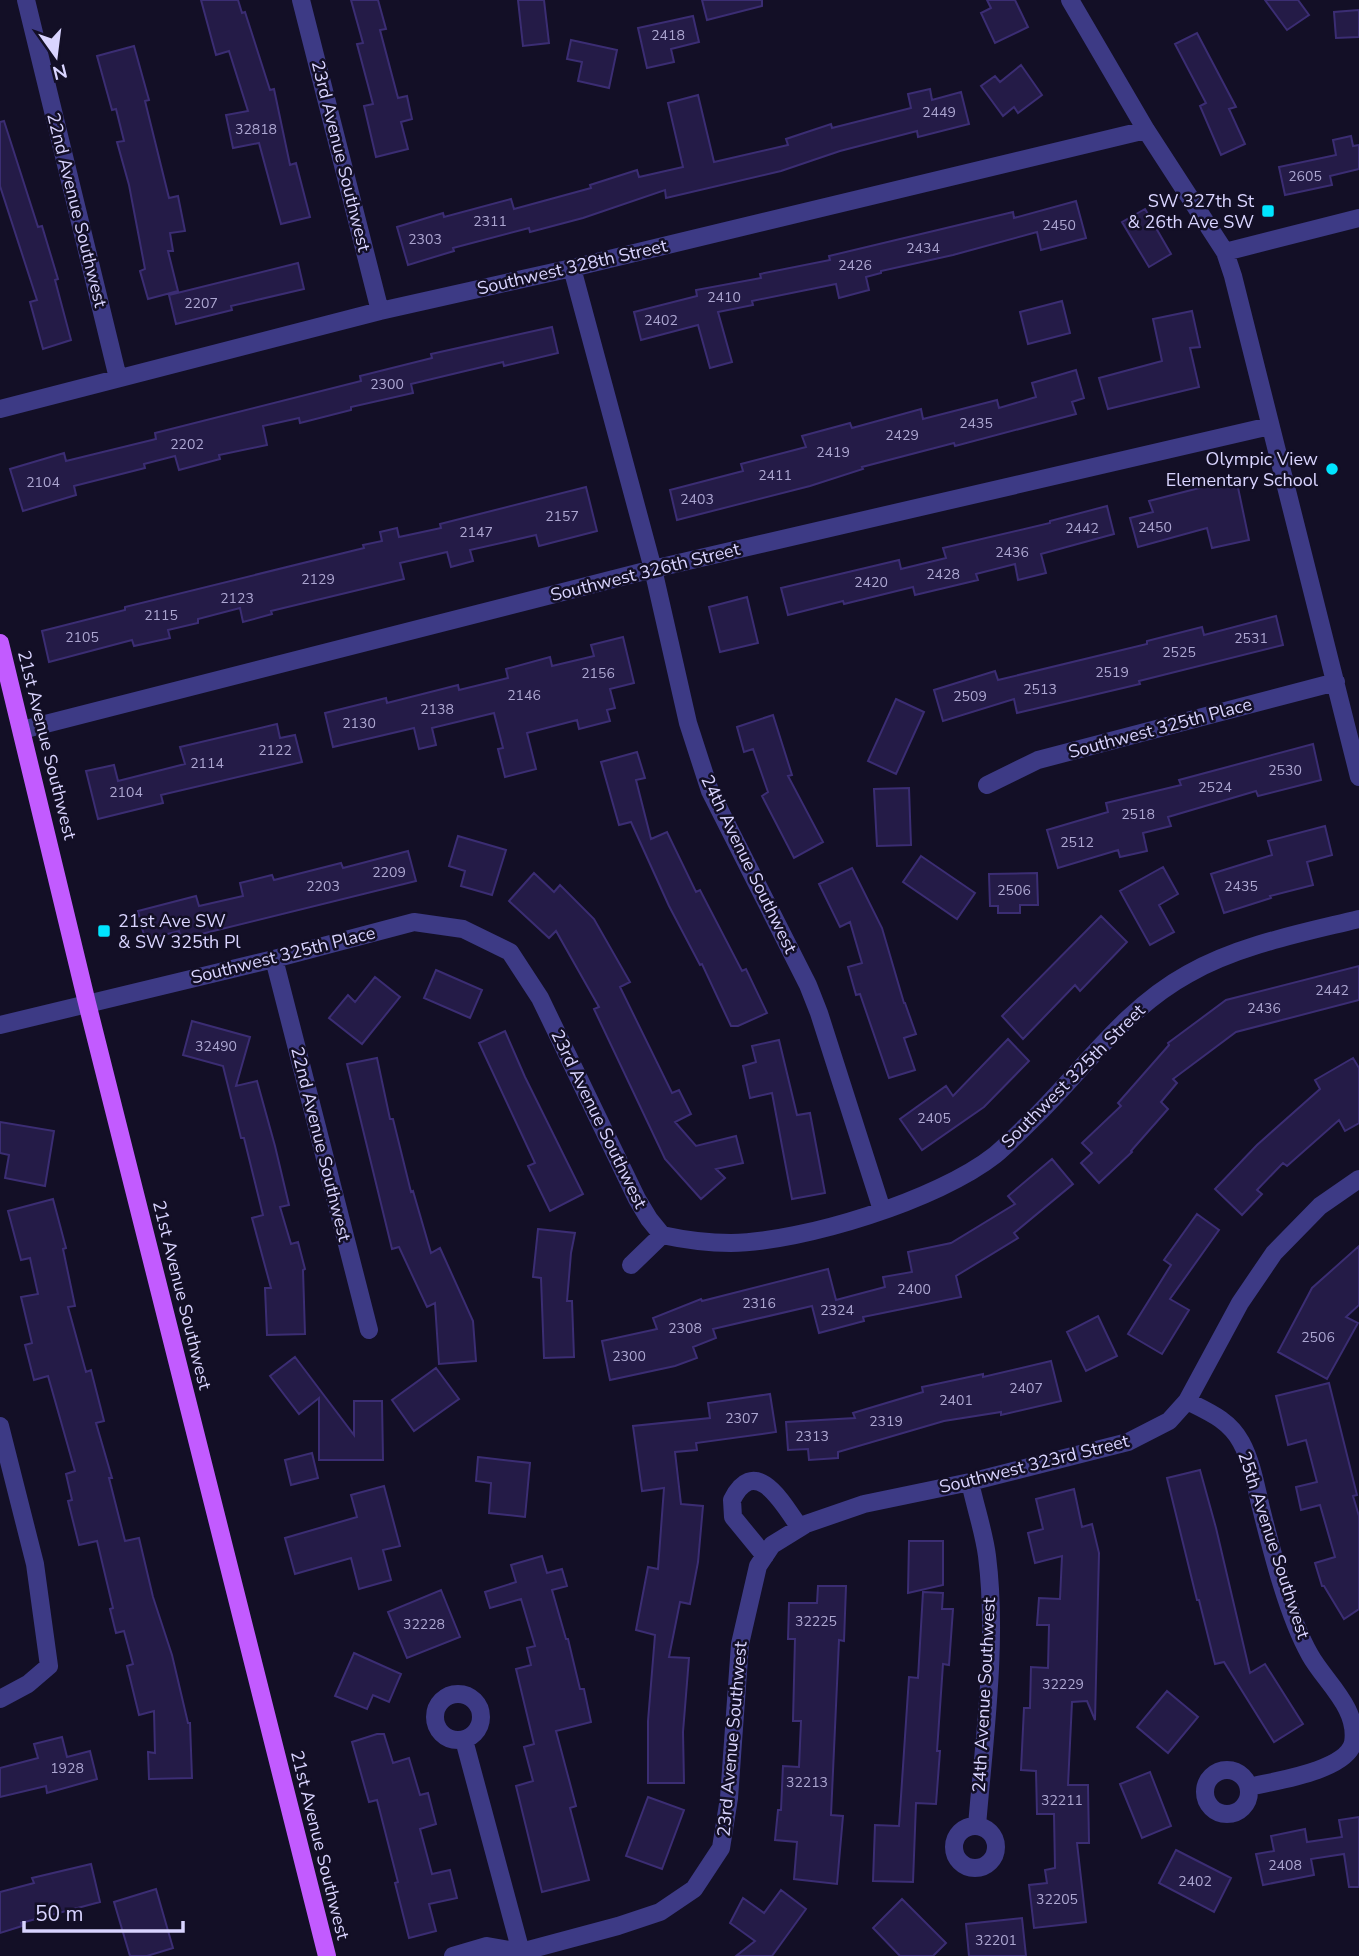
<svg xmlns="http://www.w3.org/2000/svg" width="1359" height="1956" font-family="'Nunito Sans',sans-serif">
	<rect width="100%" height="100%" fill="#130f26"/>
	<path fill="#241b47" stroke="#3b2d73" stroke-width="2" d="M201,0H238L242,13L245,12L270,90L274,89L290,165L296,163L310,217L281,224L259,143L233,148L226,115L248,111L229,51L216,55Z
		M351,0H378L386,29L380,30L398,98L407,96L412,119L401,122L408,149L376,157L364,106L373,104L357,44L363,43Z
		M518,0H544L549,43L523,46Z
		M702,0H762V6L707,20Z
		M987,0H1015L1028,27L995,43L981,13L991,8Z
		M1265,0H1298L1309,15L1287,30Z
		M1359,10V37L1336,38L1334,12Z
		M693,16L699,42L671,49L674,62L647,68L638,28Z
		M1197,33L1236,107L1229,109L1245,144L1221,155L1200,106L1206,103L1175,44Z
		M571,40L617,50L609,88L578,81L582,62L567,59Z
		M134,46L149,100L145,101L169,198L178,196L185,231L170,233L173,251H168L178,291L148,299L140,271L145,269L129,185L117,142L124,141L116,109L112,110L97,56Z
		M1021,65L1042,95L1018,113L1014,107L1003,116L981,86L995,76L1000,82Z
		M930,89L932,100L961,92L969,124L918,137L917,131L840,151L781,171L666,198L665,190L583,218L530,232L529,228L453,248L454,251L408,265L397,227L443,213L444,217L511,199L514,209L591,188L590,185L637,170L639,177L683,167L668,103L698,95L714,162L788,145L786,139L831,124L832,128L911,108L908,94Z
		M4,121L38,227L42,226L58,279L55,280L71,340L43,349L30,302L37,300L0,186V122Z
		M1351,136L1353,146L1359,145V169L1330,176L1332,185L1285,195L1279,167L1336,155L1333,140Z
		M1076,201L1086,238L1041,250L1037,232L953,255L881,271V273L866,277L869,290L839,298L836,284L752,301L753,305L718,312L732,362L710,368L698,325L641,340L634,312L697,296L696,290L761,278L760,274L830,260L829,256L1013,212L1014,218Z
		M1145,209L1171,254L1149,267L1122,222Z
		M298,263L304,289L231,306L232,310L176,324L169,295Z
		M1062,301L1070,333L1028,344L1020,312Z
		M1192,311L1200,347L1190,348L1199,387L1108,409L1099,378L1162,361L1153,319Z
		M552,327L558,353L504,366L503,362L411,384L413,393L351,407V410L300,423L299,418L263,426L267,445L219,455L220,459L179,470L175,456L144,464L145,468L74,486L76,495L23,511L10,469L64,453L66,461L156,439L155,433L361,381L360,376L432,358L431,354Z
		M1076,370L1084,398L1072,402L1076,414L955,446L954,443L862,467L863,469L810,486L677,520L670,490L743,471L741,464L806,447L802,436L850,423L852,428L921,409L923,419L997,400L999,408L1036,397L1032,383Z
		M1236,478L1249,540L1212,548L1207,528L1138,547L1130,518L1153,512L1149,501L1199,488L1198,486Z
		M586,487L597,531L539,546L536,535L470,550L473,561L451,567L447,552L400,563L404,579L271,611L272,614L243,622L240,608L198,619V623L168,630L170,638L134,646L132,640L49,662L42,631L125,610V607L364,548L363,545L382,541L380,532L397,528L399,537L441,528L440,524Z
		M1107,506L1114,534L1041,554L1046,573L1018,580L1015,564L976,574L978,580L915,595L913,587L844,604L843,601L788,615L781,588L899,560L901,569L946,558L943,548L1050,523V521Z
		M747,597L758,643L720,652L709,607Z
		M1276,616L1283,645L1139,681L1140,684L1017,713L1014,699L943,721L934,690L995,671L998,680L1147,644V641L1202,627L1204,635Z
		M623,637L634,683L610,689L615,708L607,710L610,721L579,729L577,720L527,733L536,769L505,777L498,749L503,748L494,713L432,728L436,745L419,749L414,728L333,747L325,713L386,698L387,703L458,685L459,690L508,678L506,669L550,657L552,666L594,656L591,645Z
		M896,699L924,712L896,774L868,761Z
		M773,715L792,775L788,776L823,842L794,858L762,796L768,792L753,749L744,752L737,727Z
		M277,724L280,738L295,735L302,762L161,795L163,803L98,819L86,771L114,765L118,781L185,764L180,747Z
		M1313,744L1321,780L1258,796L1256,791L1168,817L1171,826L1143,833L1147,851L1120,857L1118,850L1058,868L1047,830L1108,812L1106,803L1181,785L1179,780Z
		M637,752L645,778L636,780L651,839L667,832L696,892L700,890L742,971L746,969L767,1013L738,1026H731L702,964L700,965L669,906L631,822L619,825L601,762Z
		M909,788L911,845L877,846L874,789Z
		M1325,826L1332,855L1307,862L1313,885L1270,896L1271,898L1224,913L1211,874L1272,855L1268,841Z
		M458,836L506,850L492,895L461,886L465,871L449,866Z
		M408,851L416,881L181,939L179,931L145,940L138,911L196,896L199,906L243,896L240,883L272,875L274,880L341,863L343,868Z
		M921,856L975,893L957,919L903,882Z
		M1163,867L1178,894L1159,905L1174,932L1150,945L1120,891Z
		M852,868L882,928L904,1003H905L916,1034L904,1038L915,1070L889,1078L860,994L856,995L848,967L862,963L850,922L840,927L819,884Z
		M534,873L554,892L560,885L594,919L630,982L620,987L672,1093L679,1090L691,1114L675,1122L696,1146L736,1136L743,1163L716,1169L725,1178L701,1199L665,1159L594,1009L599,1007L556,931L549,938L509,901Z
		M1037,873L1038,905H1020V913H998V906H990L989,874Z
		M1101,916L1127,942L1080,991L1075,985L1023,1039L1002,1016Z
		M1359,966V1000L1236,1032L1173,1079L1177,1083L1161,1102L1168,1109L1131,1151L1132,1152L1099,1183L1081,1163L1092,1153L1082,1143L1121,1106L1118,1103L1169,1045L1168,1043L1226,1000Z
		M436,970L482,990L470,1018L424,998Z
		M375,977L400,997L362,1044L329,1018L348,995L355,1002Z
		M192,1021L250,1037L236,1086L257,1081L275,1146L289,1205L280,1207L291,1244L298,1242L305,1269L303,1270L305,1334L267,1335L265,1288H271L252,1218L263,1215L244,1138H241L223,1066L183,1055Z
		M505,1031L525,1077L583,1194L550,1211L528,1166L535,1163L479,1043Z
		M1008,1039L1029,1061L984,1107L922,1150L900,1119L946,1086L953,1096Z
		M779,1040L797,1115L810,1113L825,1193L792,1199L772,1093L750,1098L743,1066L756,1062L752,1046Z
		M377,1058L390,1119H393L411,1192L413,1191L431,1253L440,1248L473,1321L476,1361L439,1364L435,1303L427,1307L399,1247L392,1249L347,1064Z
		M1353,1058L1359,1068V1123L1345,1131L1339,1120L1287,1166L1283,1163L1257,1190L1262,1194L1242,1215L1215,1189L1257,1145L1320,1089L1315,1080Z
		M0,1122L54,1131L45,1186L5,1178L9,1155L0,1153Z
		M1052,1159L1073,1184L1014,1233L1018,1238L956,1276L961,1297L863,1317L864,1321L819,1333L812,1306L713,1329L716,1338L693,1347L697,1358L675,1366L610,1380L602,1341L657,1329L653,1318L701,1299L702,1301L828,1269L836,1300L885,1287L883,1277L912,1272L908,1252L951,1243L1015,1204L1008,1196Z
		M53,1199L66,1248L63,1249L75,1306L68,1307L86,1372L91,1370L104,1421L96,1423L112,1478H109L125,1541L139,1538L153,1597L172,1655L188,1723H190L192,1778L149,1779L148,1752L155,1753L154,1711L139,1715L127,1666L133,1664L124,1631L116,1633L110,1609L113,1608L97,1541L79,1545L68,1501L72,1500L66,1474L75,1471L48,1376L34,1380L25,1345L32,1343L21,1297L38,1294L30,1258L21,1260L8,1211Z
		M1197,1214L1219,1230L1170,1299L1189,1310L1162,1354L1128,1334L1171,1265L1164,1260Z
		M538,1229L575,1233L571,1253L567,1301H572L574,1357L544,1358L541,1278L533,1277Z
		M1359,1246V1305L1346,1317L1358,1323L1327,1379L1278,1352L1312,1288Z
		M1098,1316L1117,1356L1086,1371L1067,1332Z
		M295,1357L354,1435V1401H382L383,1460H319V1398L299,1414L270,1376Z
		M1051,1361L1061,1401L1001,1415V1412L944,1421L838,1452V1458L809,1460L808,1449L788,1450L786,1422L855,1418L853,1413L923,1392L922,1387L983,1374V1377Z
		M436,1368L459,1399L414,1431L392,1400Z
		M1329,1383L1357,1495L1353,1496L1359,1516V1609L1344,1619L1324,1586H1322L1315,1563L1335,1557L1320,1505L1301,1510L1296,1487L1317,1482L1306,1440L1288,1445L1276,1396Z
		M770,1394L776,1432L696,1443L697,1450L675,1452L681,1504L703,1506L698,1562L690,1604L680,1602L669,1657L689,1658L683,1732L684,1783H648V1721L655,1635L636,1630L648,1567L658,1569L664,1488L642,1491L633,1426L710,1418L708,1403Z
		M312,1453L318,1478L291,1485L285,1460Z
		M478,1457L530,1463L525,1517L489,1513L491,1483L476,1481Z
		M1200,1470L1216,1528L1250,1673L1265,1664L1303,1724L1274,1742L1224,1662L1215,1664L1199,1600H1197L1167,1478Z
		M384,1486L400,1546L383,1550L391,1580L359,1589L351,1558L295,1574L285,1538L357,1517L351,1495Z
		M1074,1489L1082,1527L1092,1524L1099,1553L1095,1720L1087,1701L1072,1702L1068,1785H1088L1089,1843H1077L1086,1922L1034,1928L1029,1885L1047,1883L1045,1870L1055,1868L1054,1814H1037L1036,1771L1021,1770L1024,1708H1030L1031,1667L1048,1668L1049,1625H1037L1039,1598L1060,1599L1062,1556L1035,1563L1028,1533L1043,1529L1036,1499Z
		M909,1541H943V1585L908,1593Z
		M542,1556L547,1573L562,1569L567,1586L552,1590L566,1639H568L580,1689H584L591,1722L556,1731L576,1806L570,1808L589,1880L542,1892L516,1786L533,1781L524,1747L534,1744L516,1669L531,1665L527,1648L535,1646L521,1599L490,1608L485,1592L516,1582L511,1565Z
		M818,1586H846L844,1641L839,1640L831,1815L843,1816L837,1884L794,1879L797,1842L775,1840L778,1810H781L783,1766L799,1767L801,1721H793L795,1639H788L789,1603H817Z
		M441,1590L460,1637L407,1658L388,1612Z
		M923,1592L943,1593L942,1609H953L949,1665L943,1664L937,1751H940L936,1804L916,1803L913,1882L873,1881L875,1825L899,1826L909,1677L918,1678Z
		M354,1653L401,1674L389,1702L373,1695L367,1709L335,1696Z
		M1167,1691L1198,1717L1168,1753L1137,1727Z
		M377,1734H384L393,1763L409,1758L420,1795L428,1793L436,1824L420,1829L432,1874L450,1870L457,1898L429,1904L436,1931L409,1938L395,1883L398,1882L377,1800L369,1802L352,1742Z
		M62,1737L67,1757L90,1751L97,1779L47,1793L46,1786L0,1797V1768L38,1758L34,1744Z
		M1150,1772L1171,1826L1142,1838L1120,1784Z
		M648,1797L684,1810L662,1869L626,1856Z
		M1359,1817V1887H1349L1344,1854L1311,1859L1314,1875L1263,1885L1256,1854L1274,1851L1271,1836L1305,1829L1307,1842L1342,1837L1339,1820Z
		M1176,1850L1231,1878L1214,1912L1159,1883Z
		M91,1864L100,1902L21,1923L22,1926L0,1933V1892L34,1883L32,1878Z
		M156,1889L173,1948L147,1956H130L114,1902Z
		M781,1890L806,1909L772,1956H736L755,1941L730,1923L743,1898L764,1913Z
		M902,1899L946,1943L933,1956H900L873,1928Z
		M1022,1918L1026,1956H969L966,1924Z"/>
	<g fill="none" stroke-linecap="round" stroke-linejoin="round">
		<path stroke="#3d3a85" stroke-width="18" d="M26,0L118,378
			M301,0L380,311
			M1070,0L1146,130L1225,252L1233,276L1359,777
			M1225,252L1359,218
			M572,268L653,569L688,723L710,791L808,985L819,1013L882,1210
			M0,409L380,311L572,268L1146,130
			M22,730L653,569L1270,426
			M987,785L1038,760L1336,682
			M274,959L369,1330
			M0,1025L274,959L414,922L463,929L510,952L540,998L637,1199L649,1219L662,1235L631,1265
			M662,1235C685,1240 707,1243 731,1243C803,1242 938,1200 995,1155C1009,1143 1024,1128 1037,1115C1086,1066 1126,1008 1188,974C1239,945 1302,933 1359,919
			M1187,1401C1209,1412 1229,1420 1241,1442C1252,1462 1256,1487 1261,1508C1272,1552 1288,1616 1310,1655C1325,1682 1359,1708 1353,1743C1346,1771 1274,1781 1249,1787
			M0,1426L35,1564L49,1666L28,1684L0,1699
			M970,1482C975,1506 984,1532 987,1556C998,1642 984,1739 977,1826
			M765,1556L733,1517L732,1500C756,1452 785,1507 800,1528
			M435 1717a23 23 0 1 1 46 0a23 23 0 1 1-46 0Z
			M464,1740L521,1952
			M1205 1792a22 22 0 1 1 44 0a22 22 0 1 1-44 0Z
			M954 1847a21 21 0 1 1 42 0a21 21 0 1 1-42 0Z
			M453,1956L487,1946L521,1952L618,1926L660,1912L694,1889L721,1848L729,1798L740,1644L758,1566L772,1545L806,1524L864,1504L970,1482L1128,1442L1169,1421L1187,1401L1240,1303L1274,1253L1320,1206L1359,1179"/>
		<path stroke="#c25bff" stroke-width="18" d="M0,643L87,1003L327,1956"/>
	</g>
	<g fill="#00e5ff" stroke="#130f26" stroke-width="2.5">
		<rect x="1261" y="204" width="14" height="14" rx="3.5"/>
		<circle cx="1332" cy="469" r="7"/>
		<rect x="97" y="924" width="14" height="14" rx="3.5"/>
	</g>
	<g text-anchor="middle" stroke-width="5" stroke-linejoin="round" paint-order="stroke">
		<g font-size="14" fill="#aca6d1">
			<text x="668" y="40">2418</text>
			<text x="939" y="117">2449</text>
			<text x="256" y="134">32818</text>
			<text x="1305" y="181">2605</text>
			<text x="490" y="226">2311</text>
			<text x="1059" y="230">2450</text>
			<text x="425" y="244">2303</text>
			<text x="923" y="253">2434</text>
			<text x="855" y="270">2426</text>
			<text x="724" y="302">2410</text>
			<text x="201" y="308">2207</text>
			<text x="661" y="325">2402</text>
			<text x="387" y="389">2300</text>
			<text x="976" y="428">2435</text>
			<text x="902" y="440">2429</text>
			<text x="187" y="449">2202</text>
			<text x="833" y="457">2419</text>
			<text x="775" y="480">2411</text>
			<text x="43" y="487">2104</text>
			<text x="697" y="504">2403</text>
			<text x="562" y="521">2157</text>
			<text x="1155" y="532">2450</text>
			<text x="1082" y="533">2442</text>
			<text x="476" y="537">2147</text>
			<text x="1012" y="557">2436</text>
			<text x="943" y="579">2428</text>
			<text x="318" y="584">2129</text>
			<text x="871" y="587">2420</text>
			<text x="237" y="603">2123</text>
			<text x="161" y="620">2115</text>
			<text x="82" y="642">2105</text>
			<text x="1251" y="643">2531</text>
			<text x="1179" y="657">2525</text>
			<text x="1112" y="677">2519</text>
			<text x="598" y="678">2156</text>
			<text x="1040" y="694">2513</text>
			<text x="524" y="700">2146</text>
			<text x="970" y="701">2509</text>
			<text x="437" y="714">2138</text>
			<text x="359" y="728">2130</text>
			<text x="275" y="755">2122</text>
			<text x="207" y="768">2114</text>
			<text x="1285" y="775">2530</text>
			<text x="1215" y="792">2524</text>
			<text x="126" y="797">2104</text>
			<text x="1138" y="819">2518</text>
			<text x="1077" y="847">2512</text>
			<text x="389" y="877">2209</text>
			<text x="323" y="891">2203</text>
			<text x="1241" y="891">2435</text>
			<text x="1014" y="895">2506</text>
			<text x="1332" y="995">2442</text>
			<text x="1264" y="1013">2436</text>
			<text x="216" y="1051">32490</text>
			<text x="934" y="1123">2405</text>
			<text x="914" y="1294">2400</text>
			<text x="759" y="1308">2316</text>
			<text x="837" y="1315">2324</text>
			<text x="685" y="1333">2308</text>
			<text x="1318" y="1342">2506</text>
			<text x="629" y="1361">2300</text>
			<text x="1026" y="1393">2407</text>
			<text x="956" y="1405">2401</text>
			<text x="742" y="1423">2307</text>
			<text x="886" y="1426">2319</text>
			<text x="812" y="1441">2313</text>
			<text x="816" y="1626">32225</text>
			<text x="424" y="1629">32228</text>
			<text x="1063" y="1689">32229</text>
			<text x="67" y="1773">1928</text>
			<text x="807" y="1787">32213</text>
			<text x="1062" y="1805">32211</text>
			<text x="1285" y="1870">2408</text>
			<text x="1195" y="1886">2402</text>
			<text x="1057" y="1904">32205</text>
			<text x="996" y="1945">32201</text>
		</g>
		<g font-size="18" fill="#d9d4ff" stroke="#130f26">
			<text transform="translate(341 156) rotate(76)" y="6">23rd Avenue Southwest</text>
			<text transform="translate(77 210) rotate(76)" y="6">22nd Avenue Southwest</text>
			<text transform="translate(572 267) rotate(-13)" y="6">Southwest 328th Street</text>
			<text transform="translate(645 572) rotate(-14)" y="6">Southwest 326th Street</text>
			<text transform="translate(1160 728) rotate(-15)" y="6">Southwest 325th Place</text>
			<text transform="translate(47 745) rotate(76)" y="6">21st Avenue Southwest</text>
			<text transform="translate(749 864) rotate(64)" y="6">24th Avenue Southwest</text>
			<text transform="translate(283 955) rotate(-14)" y="6">Southwest 325th Place</text>
			<text transform="translate(1073 1076) rotate(-45)" y="6">Southwest 325th Street</text>
			<text transform="translate(599 1119) rotate(64)" y="6">23rd Avenue Southwest</text>
			<text transform="translate(321 1144) rotate(76)" y="6">22nd Avenue Southwest</text>
			<text transform="translate(182 1295) rotate(76)" y="6">21st Avenue Southwest</text>
			<text transform="translate(1034 1464) rotate(-14)" y="6">Southwest 323rd Street</text>
			<text transform="translate(1274 1545) rotate(72)" y="6">25th Avenue Southwest</text>
			<text transform="translate(984 1695) rotate(-87)" y="6">24th Avenue Southwest</text>
			<text transform="translate(732 1739) rotate(-85)" y="6">23rd Avenue Southwest</text>
			<text transform="translate(320 1845) rotate(76)" y="6">21st Avenue Southwest</text>
		</g>
		<g font-size="18" fill="#d9d4ff" stroke="#130f26" text-anchor="end">
			<text x="1254" y="207">SW 327th St<tspan x="1254" dy="21">&amp; 26th Ave SW</tspan></text>
			<text x="1318" y="465">Olympic View<tspan x="1318" dy="21">Elementary School</tspan></text>
			<text x="118" y="927" text-anchor="start">21st Ave SW<tspan x="118" dy="21">&amp; SW 325th Pl</tspan></text>
		</g>
	</g>
	<g transform="translate(56 56) rotate(166)" stroke="#130f26" stroke-width="5" paint-order="stroke">
	<path d="M0-5L12 26L0 18L-12 26Z" fill="#d9d4ff"/>
	<text y="-10" font-size="19" font-weight="bold" text-anchor="middle" fill="#d9d4ff">N</text>
	</g>
	<path d="M24 1921v10h159v-10" fill="none" stroke="#d9d4ff" stroke-width="3.5"/>
	<text x="35" y="1921" font-size="21" fill="#d9d4ff" stroke="#130f26" stroke-width="5" paint-order="stroke">50 m</text>
</svg>
